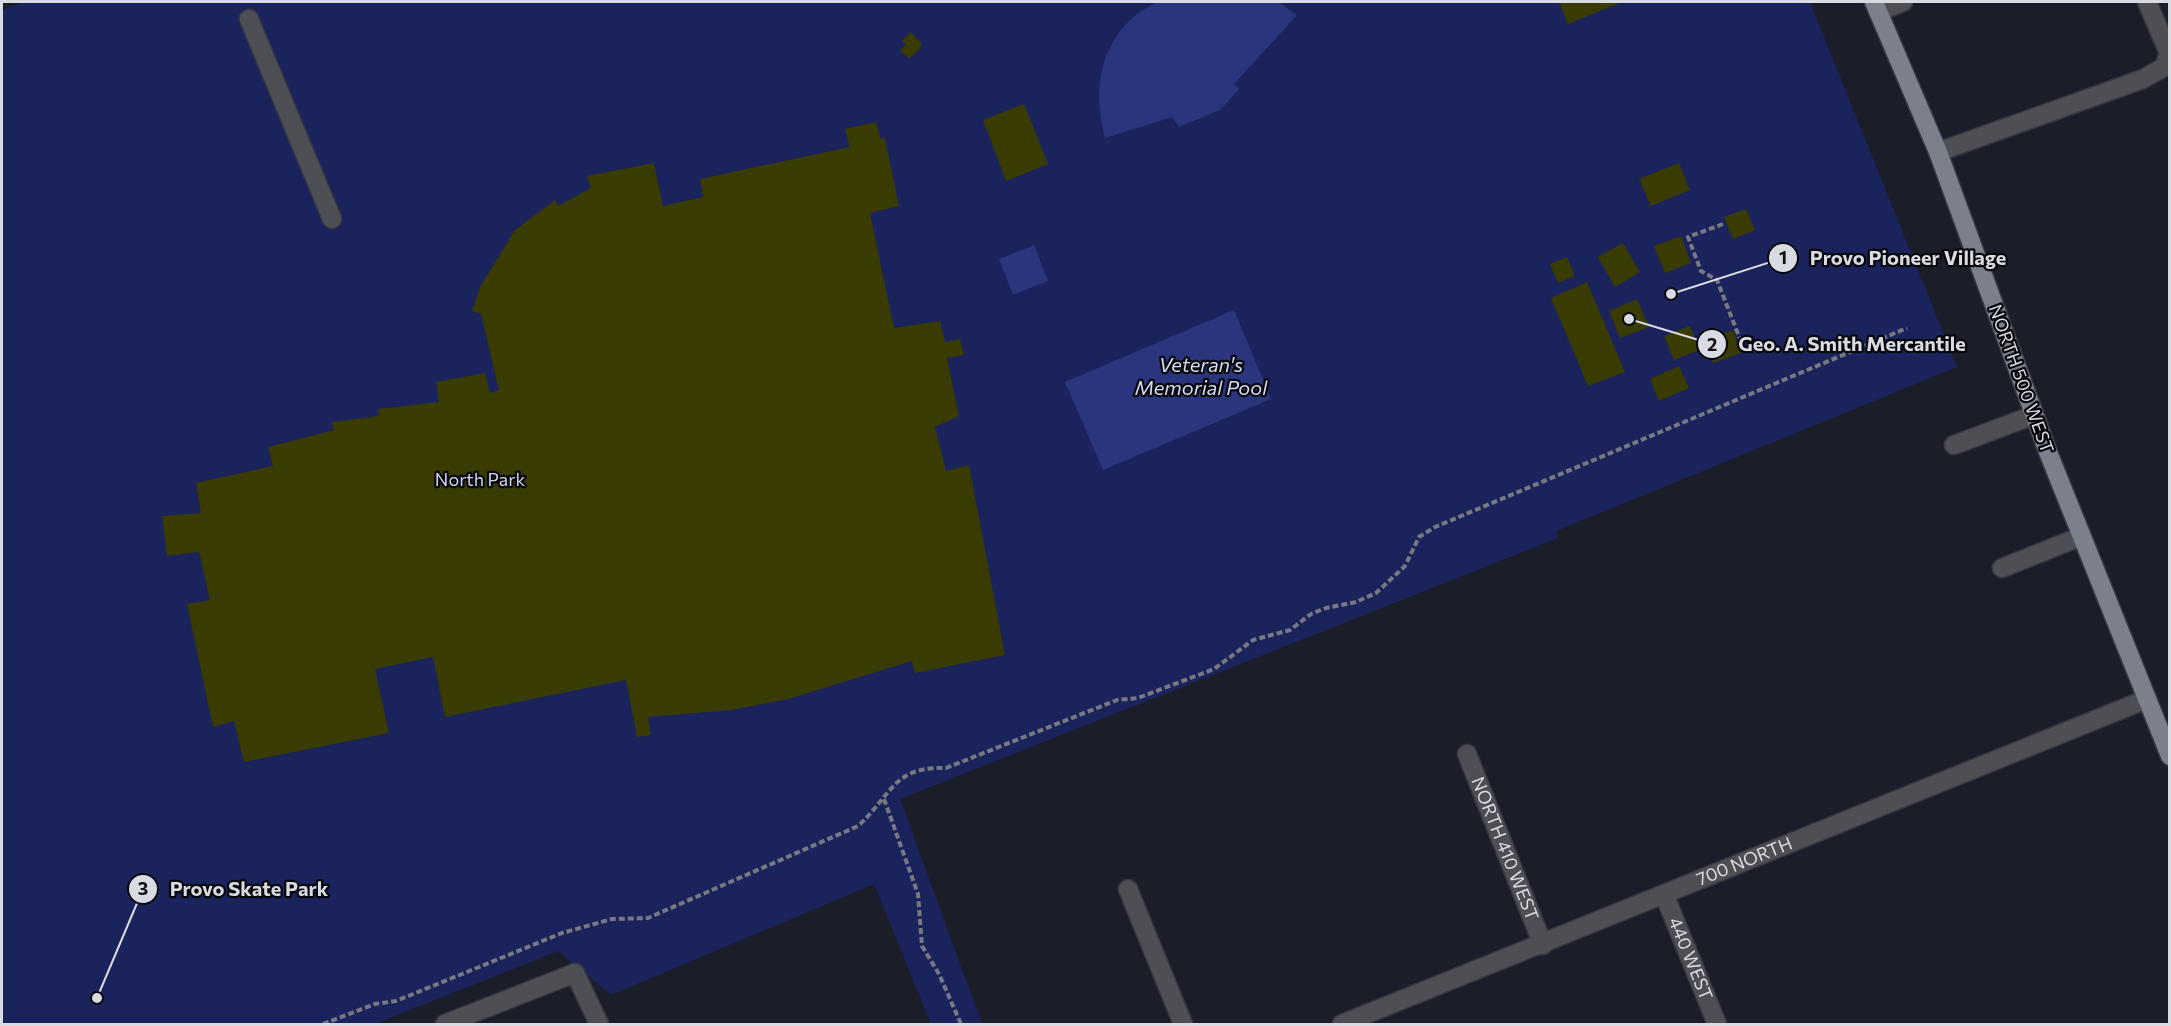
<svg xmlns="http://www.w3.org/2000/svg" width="2171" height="1026" font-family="Commissioner,sans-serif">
	<rect width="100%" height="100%" fill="#1b1e29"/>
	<path fill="#1b235d" d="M23,2H1810L1957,367L1556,531L1558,538L900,799L982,1024H931L874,884L611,995L558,951L375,1024H2V10Z"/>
	<path fill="#2a357d" d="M1156,2H1278L1297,15L1234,84L1239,89L1220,110L1179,127L1172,117L1105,138C1094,96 1097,54 1129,21C1137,13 1148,7 1156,2Z
		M1034,245L1048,281L1013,295L999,259Z
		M1234,310L1271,399L1103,470L1065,382Z"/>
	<path fill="#393b03" d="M1559,2H1622L1568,24Z
		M911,32L921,43L920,49L909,59L900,50L906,45L902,41Z
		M1024,104L1048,164L1006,181L983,120Z
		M876,122L881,139L885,138L899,206L870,213L894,328L940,321L945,342L960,339L964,355L947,358L959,416L935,427L946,471L969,465L1005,655L915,673L912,661L788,699L731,710L648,717L651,735L637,737L626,680L445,717L433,657L375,669L389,733L244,762L234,721L213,727L187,604L210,600L199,552L167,556L162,516L201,513L196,483L273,466L268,447L334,430L332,422L379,416L378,409L439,402L436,382L485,373L490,393L499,390L481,314L472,311L480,287L515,230L555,200L558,206L591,188L587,176L654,163L663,206L703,197L700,179L850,147L845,129Z
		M1679,163L1690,190L1651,206L1639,179Z
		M1746,209L1755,230L1733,239L1724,217Z
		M1681,236L1691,263L1665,273L1654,246Z
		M1623,243L1640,272L1615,287L1598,257Z
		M1567,257L1575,276L1558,283L1550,264Z
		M1587,282L1625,372L1588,386L1551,298Z
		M1637,299L1649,327L1620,338L1609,311Z
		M1690,326L1699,350L1674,360L1664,336Z
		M1733,330L1741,353L1713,363L1704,340Z
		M1679,366L1689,388L1659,401L1650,379Z"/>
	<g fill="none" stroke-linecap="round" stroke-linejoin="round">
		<g stroke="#353843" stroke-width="21">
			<path id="lane" d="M249,19L332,219
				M1938,152L2143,79L2164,67L2169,53L2147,2
				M1954,445L2034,415
				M2002,568L2082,536
				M575,973L599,1024"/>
		</g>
		<g stroke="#353843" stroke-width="21">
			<g id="street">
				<path d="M1878,12L1903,2"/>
				<path id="s1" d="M1467,754L1543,945"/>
				<path d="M1128,889L1183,1024"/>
				<path id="s2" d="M1664,894L1717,1024"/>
				<path d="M445,1024L575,973"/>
				<path id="s3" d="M1342,1024L2147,699"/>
			</g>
		</g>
		<g stroke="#353843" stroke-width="21">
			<path id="primary" d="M1874,2L1938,152L2048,452L2170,756"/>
		</g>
		<path stroke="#767982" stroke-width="4" stroke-dasharray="6 3" stroke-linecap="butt" d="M1723,224L1688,237L1701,271L1717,280L1745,352
			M884,799L918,894L922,946L939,974L961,1024
			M323,1024L375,1004L396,1001L562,933L612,919L648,918L858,826C892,795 893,766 946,768L1117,700L1138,698L1214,669L1253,640L1290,630L1311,614L1326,608L1356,602L1376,593L1405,566L1419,537L1435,527L1907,328"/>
		<use href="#lane" stroke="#4e4f55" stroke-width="18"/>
		<use href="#street" stroke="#4e4f55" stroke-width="18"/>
		<use href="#primary" stroke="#7c808b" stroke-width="18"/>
	</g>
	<g text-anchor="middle" stroke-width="4.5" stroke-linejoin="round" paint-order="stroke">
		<g font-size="18" fill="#d8dbe2" stroke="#07080d">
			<text transform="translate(2021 379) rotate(70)" y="6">NORTH 500 WEST</text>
			<text dy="6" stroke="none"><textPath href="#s1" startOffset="102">NORTH 410 WEST</textPath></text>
			<text dy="6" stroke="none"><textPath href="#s3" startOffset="434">700 NORTH</textPath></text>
			<text dy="6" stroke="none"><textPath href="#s2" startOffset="70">440 WEST</textPath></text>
		</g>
		<g font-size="18" fill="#cfd6eb" stroke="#07080d">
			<text x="480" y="486">North Park</text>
		</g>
		<g font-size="20" font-style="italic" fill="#d5dcf1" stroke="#07080d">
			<text x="1201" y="372">Veteran's<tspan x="1201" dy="23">Memorial Pool</tspan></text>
		</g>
	</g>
	<path fill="none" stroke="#d8dbe2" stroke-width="2" d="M1671 294L1783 258M1629 319L1712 344M97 998L143 889"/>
	<g fill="#d8dbe2" stroke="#07080d" stroke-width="2">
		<circle cx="1671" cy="294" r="6"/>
		<circle cx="1629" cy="319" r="6"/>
		<circle cx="97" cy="998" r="6"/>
		<circle cx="1783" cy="258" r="15"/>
		<circle cx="1712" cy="344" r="15"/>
		<circle cx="143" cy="889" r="15"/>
	</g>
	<g font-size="18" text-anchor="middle" font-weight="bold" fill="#111">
		<text x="1783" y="264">1</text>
		<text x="1712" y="351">2</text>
		<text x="143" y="895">3</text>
	</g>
	<g font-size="20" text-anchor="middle" font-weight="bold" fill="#d8dbe2" stroke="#07080d" stroke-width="4.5" stroke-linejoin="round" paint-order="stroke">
		<text x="1908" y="265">Provo Pioneer Village</text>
		<text x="1852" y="351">Geo. A. Smith Mercantile</text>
		<text x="249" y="896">Provo Skate Park</text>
	</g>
	<rect width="2171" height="1026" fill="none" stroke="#d8dbe2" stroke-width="6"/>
</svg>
